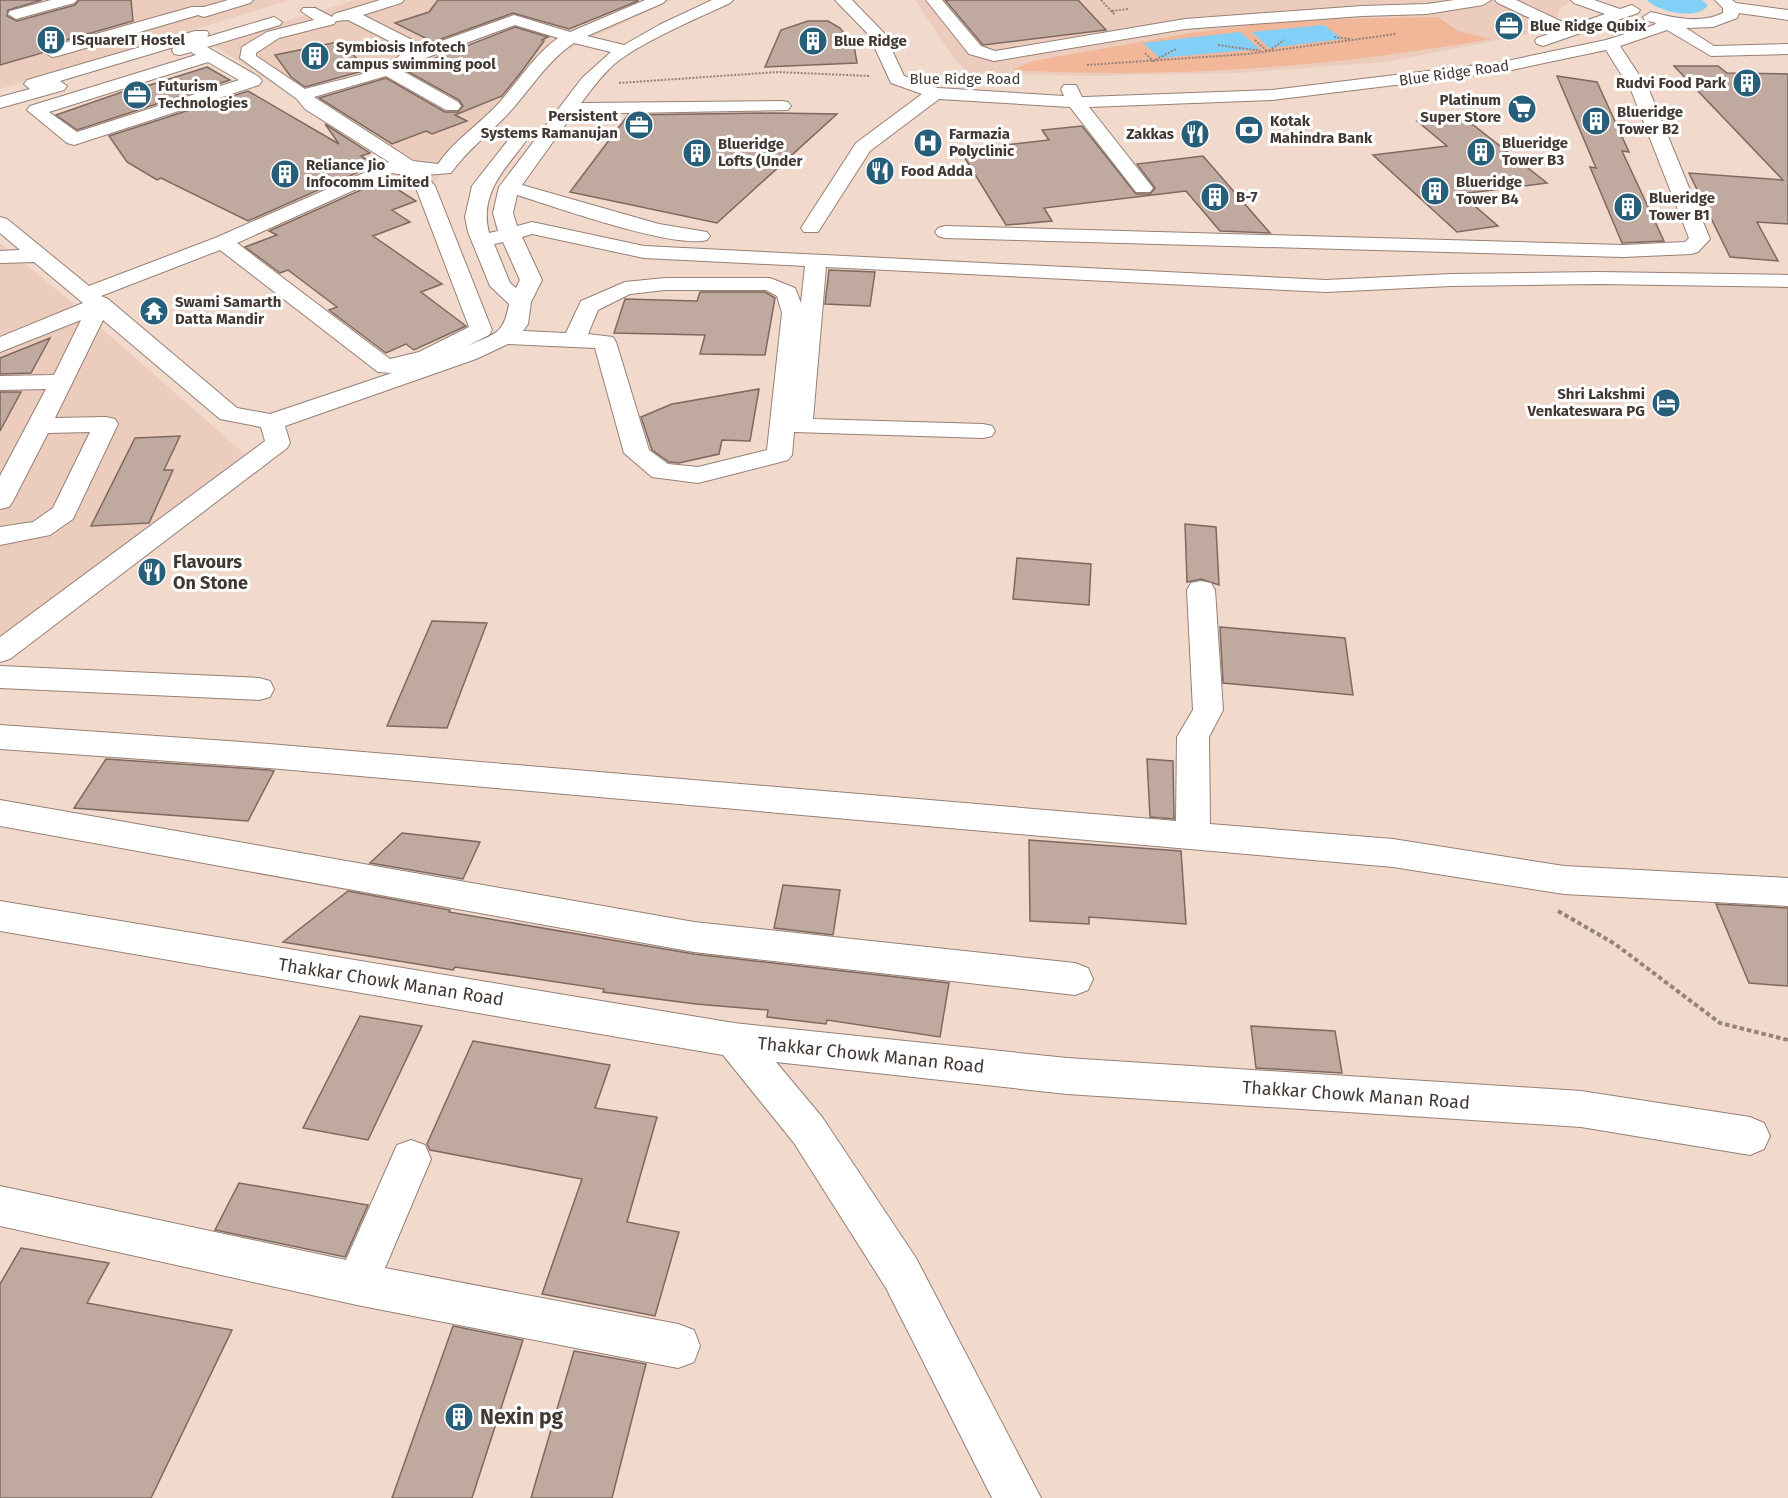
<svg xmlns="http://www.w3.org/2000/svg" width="1788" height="1498" font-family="'Fira Sans',sans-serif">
	<rect width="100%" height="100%" fill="#f1d9cc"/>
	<path fill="#eccdbd" d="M0,0H290L0,89Z
		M355,0H672L565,51L431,185L212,44Z
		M915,0H1573L1559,9L1555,29L1385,62L1237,73L1082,76L968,73L955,60Z
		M0,243L74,304L249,458L0,642Z"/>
	<path fill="#f2b799" d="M1438,17L1458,31L1491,39C1333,67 1172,79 1012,70L1033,61L1190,33L1260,24L1328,19Z"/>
	<path fill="#82cff7" d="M1647,0H1702L1708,5C1698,21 1658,12 1647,0Z
		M1324,25L1342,39L1269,48L1252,32Z
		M1240,32L1260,49L1160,58L1143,43Z"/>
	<path fill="#c0a99e" stroke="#7e695f" stroke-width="1.5" d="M0,0H42L8,10L7,16L17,21L75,5L79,0H131L133,21L45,46L42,53L0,65Z
		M438,0H638V1L569,29L513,13L433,42L395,23L429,12Z
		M945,0H1078L1106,30L983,45Z
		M808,21H828L840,28L854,46L857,63L765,67L781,30Z
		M515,27L548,37L542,40L544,41L522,71L502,96L455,115L467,121L432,134L426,131L392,144L319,98L386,78L445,112H458L463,106L459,100L405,70Z
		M342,41L366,70L305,87L291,77L275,55Z
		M1674,66H1718L1727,73L1788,74V224L1757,222L1778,261L1730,257L1689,173L1783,180Z
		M207,67L230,80L77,130L56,115L142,85H150Z
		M1557,76L1597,82L1629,152L1622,151L1664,241L1622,243L1590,167L1596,168Z
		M248,91L339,144L325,124L370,153L361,156L375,165L248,221L161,178L157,180L127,162L109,136Z
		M773,113L837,114L717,223L570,192L628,115Z
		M1462,116L1547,183L1461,194L1498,226L1457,232L1373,155L1447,146L1417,121Z
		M1082,126L1136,194H1150L1155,188L1137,164L1203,156L1270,233L1220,231L1186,191L1044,208L1052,221L1006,225L960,150L1049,140L1042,130Z
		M383,180L416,201L392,210L410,222L373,236L442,284L421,292L466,326L414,350L406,344L386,353L329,310L337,307L288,270L280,273L245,247L277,235L269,231Z
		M829,270L875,272L870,306L825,304Z
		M700,292H765L775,298L765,355L700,354L705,335L614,333L625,299L697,301Z
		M50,338L31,373L0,374V358Z
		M759,389L750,441L722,440L719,454L679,463L669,462L652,450L641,417L672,404Z
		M0,392H21L0,431Z
		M180,436L164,470H173L149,523L91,526L135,438Z
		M1185,524L1216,527L1219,585L1201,579L1187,582Z
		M1017,558L1091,564L1089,605L1013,599Z
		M432,621L487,623L447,728L387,726Z
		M1220,627L1345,638L1353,695L1223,683Z
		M106,759L269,770L274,771L248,821L74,808Z
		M1147,759L1173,761L1174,819L1150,817Z
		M402,833L480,842L463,879L370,863Z
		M1029,840L1181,851L1186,924L1089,917V924L1030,921Z
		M783,885L840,890L833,935L774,928Z
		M348,891L450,910L449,912L694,954L949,983L940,1037L827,1020L826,1024L767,1017L768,1010L696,1004L603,992L604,989L455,967L453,970L283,942Z
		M1716,904L1788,908V986L1749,983Z
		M360,1016L422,1026L368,1140L303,1128Z
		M1251,1026L1335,1031L1342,1073L1256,1068Z
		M473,1041L610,1065L595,1108L657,1117L627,1222L679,1232L655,1316L542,1294L582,1179L430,1150L427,1144Z
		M239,1183L368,1205L345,1257L215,1230Z
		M21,1248L109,1263L87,1303L232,1330L151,1498H0V1284Z
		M453,1326L523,1340L472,1498H392Z
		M574,1351L646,1364L612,1498H531Z"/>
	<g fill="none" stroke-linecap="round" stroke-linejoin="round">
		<g stroke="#968075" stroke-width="2">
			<path id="minor" d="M51,0H77L74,3L16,19L8,14L10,11Z
				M228,0H253L250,3L204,17L198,15L58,56L52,57L44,52L46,48L192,7H204Z
				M380,0H404L401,3L363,15L420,44L422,48L514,15L570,32L645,0H666L663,3L587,36L624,45L659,25L712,0H733L730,3C696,19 648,39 618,61C603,73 592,89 581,103L782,101L788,102L791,106L788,110L573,114L522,185L659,224L707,232L710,236L707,240C673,249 556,207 517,195L513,213L517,226L532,222L644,246L1326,280L1451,274L1598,272L1788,275V287L1598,284L1451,286L1326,292L826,267L813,419L983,424L992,426L995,431L992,436L983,438L794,432L792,455L788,460L698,483L652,477L624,453L595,348L508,344L476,359L285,426L290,443L287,448L10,659L0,662V637L265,441L261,427L220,419L103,320L55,418L106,417L115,419L118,424L73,519L50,535L0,545V527L33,522L53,508L90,432L48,433L13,501L9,507L0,509V476L46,389L0,390V376L54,375L81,320L0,352V337L83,303L34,262L0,263V251L20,250L0,233V217L7,219L89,286L215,238L389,162L305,109L297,99L240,58L242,47L267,32L314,20L301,11L303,8H315L332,17L334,14ZM348,20L405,49C392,72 331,81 305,89L256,56V53L279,38L334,24L336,21ZM515,25L558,38C534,55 518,82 498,104C479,125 454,140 438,164L413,161L314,97L386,76L446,110H458L461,106L458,102L401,70L412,63ZM574,43L611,52L582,78L499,187L493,213L498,231L489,233C478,190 509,166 531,134L528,130H516L472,186L465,217L468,232L490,286L509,304C504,335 494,334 467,346L489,335L492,330L435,186L425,175L451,173C467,150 489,134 508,114C530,90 547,61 574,43ZM392,173L403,175L416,188L469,327L419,352L390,359L237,243ZM532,234L644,258L805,266L801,303L795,288L770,278H665L625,282L581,301L566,333L523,331L528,324L531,302L542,280L522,237ZM503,242L520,280L516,288L510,283L494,244ZM220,250L378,372L392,373L270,414L237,408L108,299L101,296ZM665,290H766L777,296L782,313L767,450L698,467L668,464L649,450L616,342L613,337L588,334L598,310L630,294Z
				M835,0H852L884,33L904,76L938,88L1064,96L1061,89L1064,85H1076L1082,97H1085L1272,90L1502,62L1606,40L1654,25L1656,23L1645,20L1643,17L1651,12C1674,18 1701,24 1723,13V8L1715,0H1732L1736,3L1788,10V20L1739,13L1737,18L1713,27L1686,28L1714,46L1788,44V54L1711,56L1667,30L1620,46L1649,90L1710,239L1698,252L1691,254L1623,257L945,238L938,236L935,232L938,228L945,226L1623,245L1685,242L1689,238L1631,90L1606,50L1502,72L1272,100L1089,107L1153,188L1150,192H1136L1070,107L939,99L870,151L818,232H804L801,228L856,143L922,94L891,83L869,35Z
				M926,0H942L981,46L995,51L1185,19L1362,6L1427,4L1454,0H1491L1483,5L1427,14L1362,16L1185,29L994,61L969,54Z
				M1495,0H1516L1571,26L1605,14L1574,3L1571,0H1594L1620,9L1632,5L1640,10L1638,13L1543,46L1537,44L1535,41L1537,38L1557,31L1498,3Z
				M274,17L282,22L280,25L207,47L259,77L262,81L259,85L74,145L67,143L27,110L30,106L196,55L191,52L180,55L174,54L172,50L174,47L60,81L67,86L64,90L0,108V97L30,89L24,84L27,80L195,31H207L209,34L207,37ZM208,62L239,80L77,132L49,112Z
				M1201,581L1211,583L1215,590L1223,710L1209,737L1210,824L1393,839L1564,866L1788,878V906L1564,894L1393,867L269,768L0,749V725L269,744L1176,821L1177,737L1193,710L1187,590L1191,583Z
				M0,666L259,678L270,681L274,689L270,697L259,700L0,688Z
				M0,800L694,922L1075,963L1088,968L1093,979L1088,990L1075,995L694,952L0,826Z
				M0,901L734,1023L1067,1058L1581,1091L1750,1117L1764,1123L1770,1136L1764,1149L1750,1155L1581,1127L1067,1094L776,1062L822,1117L916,1258L1041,1498H992L886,1288L794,1143L723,1055L0,931Z
				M411,1140L425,1145L431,1159L385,1268L678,1324L694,1330L700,1346L694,1362L678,1368L357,1305L0,1226V1186L346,1260L397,1145Z"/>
		</g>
		<path stroke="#94847b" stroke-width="2" stroke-dasharray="2 1.5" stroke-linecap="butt" d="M1101,0L1115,15
			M1112,11L1128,9
			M1334,37L1350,39
			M1255,40L1267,51
			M1218,45L1261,51
			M1269,51L1284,40
			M1145,53L1153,61L1176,49
			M1087,65L1248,54L1396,34
			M619,83L778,72L869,76"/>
		<path stroke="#94847b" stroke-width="4" stroke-dasharray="4.5 3" stroke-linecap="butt" d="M1558,911L1615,944L1720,1023L1788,1040"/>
		<use href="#minor" fill="#fff" fill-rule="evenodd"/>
	</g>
	<defs>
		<g id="office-disc" transform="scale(1.5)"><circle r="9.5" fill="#275e79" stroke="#fff"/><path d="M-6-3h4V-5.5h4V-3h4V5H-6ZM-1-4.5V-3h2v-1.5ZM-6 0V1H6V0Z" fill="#fff"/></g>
		<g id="building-disc" transform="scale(1.5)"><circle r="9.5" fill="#275e79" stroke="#fff"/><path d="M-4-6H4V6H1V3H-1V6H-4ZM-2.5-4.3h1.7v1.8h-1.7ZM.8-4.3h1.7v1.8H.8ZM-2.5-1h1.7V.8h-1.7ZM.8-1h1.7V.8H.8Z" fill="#fff"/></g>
		<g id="supermarket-disc" transform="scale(1.5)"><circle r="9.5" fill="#275e79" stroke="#fff"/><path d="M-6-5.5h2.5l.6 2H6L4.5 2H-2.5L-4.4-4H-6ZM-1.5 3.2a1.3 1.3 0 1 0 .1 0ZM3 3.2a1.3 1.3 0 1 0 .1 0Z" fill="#fff"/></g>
		<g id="bank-disc" transform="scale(1.5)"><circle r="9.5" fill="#275e79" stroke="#fff"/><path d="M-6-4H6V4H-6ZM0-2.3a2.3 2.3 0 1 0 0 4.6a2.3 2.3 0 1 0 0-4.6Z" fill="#fff"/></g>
		<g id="restaurant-disc" transform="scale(1.5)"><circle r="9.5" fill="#275e79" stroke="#fff"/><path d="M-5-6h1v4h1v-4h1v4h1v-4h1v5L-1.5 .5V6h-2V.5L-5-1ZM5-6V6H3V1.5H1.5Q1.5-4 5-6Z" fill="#fff"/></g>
		<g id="hospital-disc" transform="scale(1.5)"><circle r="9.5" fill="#275e79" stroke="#fff"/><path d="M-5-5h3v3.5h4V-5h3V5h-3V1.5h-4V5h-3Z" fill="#fff"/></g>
		<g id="temple-disc" transform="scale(1.5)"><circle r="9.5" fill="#275e79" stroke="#fff"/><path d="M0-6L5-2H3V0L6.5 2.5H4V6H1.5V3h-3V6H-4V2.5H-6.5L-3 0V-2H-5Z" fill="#fff"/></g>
		<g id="hotel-disc" transform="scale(1.5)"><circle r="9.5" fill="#275e79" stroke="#fff"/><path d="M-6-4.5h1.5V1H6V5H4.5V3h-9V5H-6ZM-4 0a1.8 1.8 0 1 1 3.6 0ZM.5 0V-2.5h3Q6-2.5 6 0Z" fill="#fff"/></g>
	</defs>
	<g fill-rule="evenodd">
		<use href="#office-disc" x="1509" y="26"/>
		<use href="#building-disc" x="51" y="40"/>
		<use href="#building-disc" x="813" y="41"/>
		<use href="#building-disc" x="315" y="56"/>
		<use href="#building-disc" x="1747" y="83"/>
		<use href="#office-disc" x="137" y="95"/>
		<use href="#supermarket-disc" x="1522" y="109"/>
		<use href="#building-disc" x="1596" y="121"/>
		<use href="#office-disc" x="639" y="125"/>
		<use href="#bank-disc" x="1249" y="130"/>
		<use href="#restaurant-disc" x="1195" y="134"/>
		<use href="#hospital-disc" x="928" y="143"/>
		<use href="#building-disc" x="1481" y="152"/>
		<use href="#building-disc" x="697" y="153"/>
		<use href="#restaurant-disc" x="880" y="171"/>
		<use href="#building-disc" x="285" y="174"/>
		<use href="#building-disc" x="1435" y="191"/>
		<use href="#building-disc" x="1215" y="197"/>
		<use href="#building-disc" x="1628" y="207"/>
		<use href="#temple-disc" x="154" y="311"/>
		<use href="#hotel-disc" x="1666" y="403"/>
		<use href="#restaurant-disc" x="152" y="572"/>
		<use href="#building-disc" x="459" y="1417"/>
	</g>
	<g text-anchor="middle" stroke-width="6" stroke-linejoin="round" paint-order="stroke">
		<g font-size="15" font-weight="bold" fill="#413833" stroke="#fff" text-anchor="start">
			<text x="1530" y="31">Blue Ridge Qubix</text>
			<text x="72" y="45">ISquareIT Hostel</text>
			<text x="834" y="46">Blue Ridge</text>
			<text x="336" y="52">Symbiosis Infotech<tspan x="336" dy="17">campus swimming pool</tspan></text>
			<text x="1726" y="88" text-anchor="end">Rudvi Food Park</text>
			<text x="158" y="91">Futurism<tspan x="158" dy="17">Technologies</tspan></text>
			<text x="1501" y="105" text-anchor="end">Platinum<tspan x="1501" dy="17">Super Store</tspan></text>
			<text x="1617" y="117">Blueridge<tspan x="1617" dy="17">Tower B2</tspan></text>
			<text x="618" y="121" text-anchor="end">Persistent<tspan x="618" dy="17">Systems Ramanujan</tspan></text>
			<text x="1270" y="126">Kotak<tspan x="1270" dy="17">Mahindra Bank</tspan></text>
			<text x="949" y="139">Farmazia<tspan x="949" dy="17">Polyclinic</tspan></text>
			<text x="1174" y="139" text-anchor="end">Zakkas</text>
			<text x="1502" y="148">Blueridge<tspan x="1502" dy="17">Tower B3</tspan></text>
			<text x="718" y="149">Blueridge<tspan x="718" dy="17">Lofts (Under</tspan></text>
			<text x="306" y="170">Reliance Jio<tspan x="306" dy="17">Infocomm Limited</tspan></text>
			<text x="901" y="176">Food Adda</text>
			<text x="1456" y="187">Blueridge<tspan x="1456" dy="17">Tower B4</tspan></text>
			<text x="1236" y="202">B-7</text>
			<text x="1649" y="203">Blueridge<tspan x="1649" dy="17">Tower B1</tspan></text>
			<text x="175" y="307">Swami Samarth<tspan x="175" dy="17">Datta Mandir</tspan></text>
			<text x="1645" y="399" text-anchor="end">Shri Lakshmi<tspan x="1645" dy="17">Venkateswara PG</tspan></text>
		</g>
		<g font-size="15" fill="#413833" stroke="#fff">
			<text transform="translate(1454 73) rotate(-8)" y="5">Blue Ridge Road</text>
			<text x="965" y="84">Blue Ridge Road</text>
		</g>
		<g font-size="18" font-weight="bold" fill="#413833" stroke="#fff" text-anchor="start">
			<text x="173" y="568">Flavours<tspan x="173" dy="21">On Stone</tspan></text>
		</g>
		<g font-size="18" fill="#413833" stroke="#fff">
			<text transform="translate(391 982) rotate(9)" y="6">Thakkar Chowk Manan Road</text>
			<text transform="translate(871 1055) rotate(6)" y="6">Thakkar Chowk Manan Road</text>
			<text transform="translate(1356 1095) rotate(4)" y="6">Thakkar Chowk Manan Road</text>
		</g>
		<g font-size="21" font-weight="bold" fill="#413833" stroke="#fff" text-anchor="start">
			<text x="480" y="1424">Nexin pg</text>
		</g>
	</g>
</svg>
